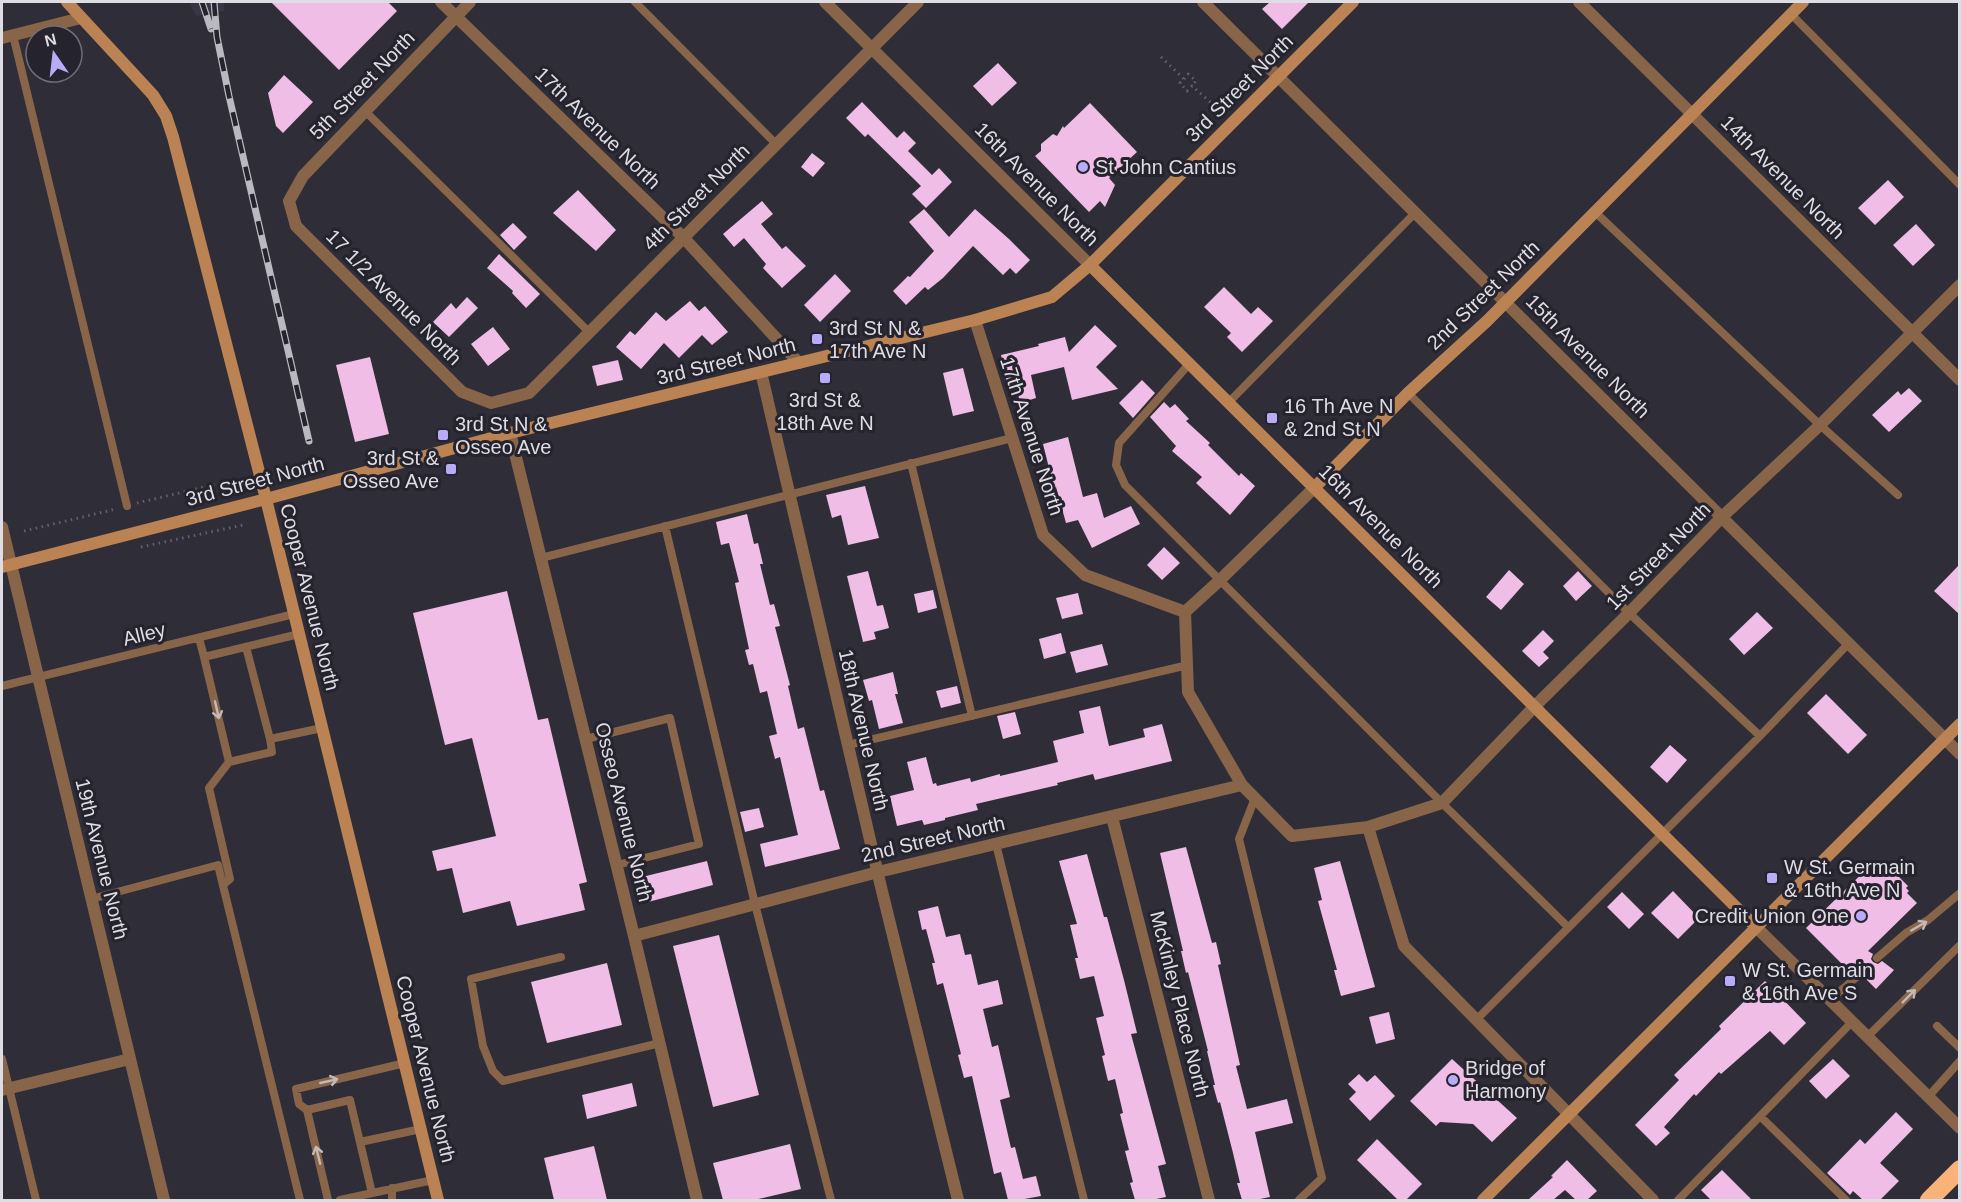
<svg xmlns="http://www.w3.org/2000/svg" width="1961" height="1202" font-family="Arial,sans-serif">
	<rect width="100%" height="100%" fill="#2f2d37"/>
	<path fill="#383545" d="M189,2H224V11L196,16Z"/>
	<path fill="#efbde5" d="M271,2H388L397,11L339,70Z
		M1270,2H1309L1282,29L1262,9Z
		M998,63L1017,83L992,106L973,86Z
		M284,75L313,102L283,133L276,126L268,93Z
		M862,102L897,138L904,131L916,143L908,151L932,175L939,168L952,182L926,208L912,194L921,186L868,134L865,137L846,118Z
		M1090,103L1137,152L1109,178L1115,185L1105,207L1100,201L1089,212L1035,156L1041,151V144L1053,134L1057,136L1063,126L1064,128Z
		M812,153L825,163L813,177L801,167Z
		M1888,180L1904,197L1875,225L1858,208Z
		M578,190L616,230L596,251L553,213Z
		M762,201L773,214L761,224L782,249L786,246L806,266L782,288L763,268L766,264L744,238L734,247L723,234Z
		M924,209L949,237L975,209L1009,239L1030,260L1016,274L1010,268L1003,275L973,246L943,278L928,290L925,287L906,305L893,291L908,276L910,277L934,251L909,222Z
		M513,223L527,237L514,250L500,235Z
		M1916,224L1935,245L1913,266L1893,245Z
		M499,254L540,294L526,308L512,293L513,291L487,268Z
		M835,274L851,291L820,322L804,305Z
		M1224,287L1251,314L1258,307L1273,321L1242,352L1227,337L1231,333L1204,307Z
		M467,297L478,308L449,337L433,322L451,303L456,309Z
		M690,301L699,311L705,306L728,332L712,345L702,335L679,358L664,343L641,369L616,347L630,331L635,335L656,312L666,321Z
		M1095,325L1117,346L1096,367L1118,389L1072,400L1064,367L1031,375L1036,398L1020,403L1015,381L1007,383L1001,355L1039,346L1038,344L1065,337L1069,352Z
		M493,327L510,349L488,366L471,344Z
		M370,357L389,434L355,442L336,365Z
		M618,360L623,380L597,386L592,366Z
		M963,368L974,411L953,416L943,373Z
		M1142,380L1155,393L1133,418L1119,403Z
		M1909,388L1922,401L1889,432L1872,415L1898,391L1901,395Z
		M1164,402L1170,408L1175,404L1189,419L1186,421L1210,443L1208,445L1239,476L1241,473L1255,486L1230,515L1196,483L1202,477L1172,451L1176,446L1150,417Z
		M1068,437L1083,497L1097,493L1104,518L1131,506L1140,524L1092,548L1078,520L1066,523L1056,487L1054,488L1043,444Z
		M865,486L879,538L848,545L841,515L832,518L826,495Z
		M747,514L754,544L758,543L763,564H760L770,605L774,604L780,626L775,627L790,685L788,686L798,729L804,727L820,791L824,790L840,849L765,867L760,844L798,835L780,757L775,759L769,736L777,734L767,691L760,693L753,664L749,665L745,650L749,649L735,583L739,582L729,543L721,545L716,522Z
		M1164,547L1180,563L1162,580L1147,565Z
		M1959,565V614L1934,591Z
		M1509,570L1524,584L1501,610L1486,597Z
		M868,571L877,606L883,605L889,628L874,632L876,639L863,642L847,576Z
		M1578,571L1592,586L1576,601L1563,586Z
		M933,590L937,608L918,613L914,594Z
		M507,591L538,720L548,718L587,882L579,884L585,910L517,926L510,901L463,913L452,868L437,871L432,851L496,836L472,738L445,745L413,613Z
		M1078,593L1083,614L1062,619L1056,598Z
		M1757,612L1773,628L1744,655L1729,639Z
		M1543,630L1554,641L1543,652L1549,658L1539,667L1522,651Z
		M1061,633L1066,653L1044,659L1039,639Z
		M1102,644L1108,665L1076,673L1070,652Z
		M893,672L898,694H895L903,723L879,729L872,700L869,701L863,680Z
		M957,686L961,703L941,708L936,691Z
		M1826,694L1867,735L1848,754L1807,713Z
		M1100,706L1109,746L1145,737L1143,729L1162,724L1172,761L1095,780L1093,774L1057,783L1058,785L976,804L978,810L945,818V820L924,825L922,820L897,826L890,796L914,790L907,762L926,757L933,784L936,783L937,786L970,778L971,782L1000,774V776L1058,762L1053,741L1084,733L1079,711Z
		M1015,712L1021,734L1003,739L997,716Z
		M1670,745L1687,760L1667,783L1650,767Z
		M759,808L764,827L745,832L740,812Z
		M1186,847L1212,943L1216,942L1221,964L1218,965L1240,1065L1236,1066L1247,1109L1287,1099L1293,1123L1255,1132L1270,1197L1255,1200H1242L1237,1183H1240L1233,1153L1220,1102L1218,1103L1213,1085H1215L1207,1051H1208L1188,972L1186,973L1181,951H1183L1160,853Z
		M1087,854L1104,917H1107L1124,980L1137,1033L1131,1034L1166,1164L1158,1166L1166,1197L1151,1200H1135L1130,1183L1133,1182L1125,1151L1129,1150L1120,1114L1123,1113L1115,1079L1108,1081L1102,1056L1105,1055L1096,1018L1104,1016L1094,976L1080,979L1075,958H1078L1070,925L1077,924L1059,861Z
		M707,861L713,885L648,902L642,877Z
		M1340,861L1375,987L1341,996L1334,970H1337L1318,901L1322,900L1314,868Z
		M1874,862L1883,871L1885,870L1889,873L1892,870L1908,886L1906,888L1909,891L1907,893L1917,903L1868,951L1873,954L1871,959L1873,962L1878,964L1882,961L1894,970L1876,989L1865,978L1866,973L1864,970L1859,968L1856,969L1853,966L1848,970L1806,928Z
		M1673,891L1699,918L1678,939L1651,913Z
		M1622,892L1644,914L1629,929L1607,907Z
		M938,906L946,937L960,934L965,955L971,954L978,985L998,980L1003,1004L983,1009L992,1047L998,1045L1010,1097L1000,1100L1011,1148L1015,1147L1023,1179L1036,1176L1041,1196L1019,1200H1008L1001,1172L994,1174L972,1076L964,1078L958,1055L961,1054L943,983L937,985L932,963H935L926,929L922,930L918,911Z
		M719,935L759,1095L713,1107L673,946Z
		M607,963L622,1025L547,1043L531,982Z
		M1765,981L1806,1023L1784,1045L1770,1031L1721,1074L1719,1072L1696,1096L1694,1094L1664,1127L1670,1133L1656,1146L1635,1125L1679,1080L1674,1075L1721,1029L1719,1026Z
		M1389,1012L1395,1039L1376,1044L1369,1017Z
		M1452,1059L1517,1118L1492,1142L1473,1124L1440,1122L1436,1126L1410,1101Z
		M1833,1059L1850,1076L1826,1099L1809,1081Z
		M1359,1074L1367,1082L1375,1075L1395,1096L1370,1121L1349,1099L1356,1092L1348,1084Z
		M632,1083L637,1106L587,1119L582,1095Z
		M1896,1112L1913,1129L1880,1163L1899,1181L1880,1200H1863L1853,1191L1850,1195L1827,1173L1860,1139L1865,1144Z
		M1377,1139L1422,1184L1406,1200H1398L1357,1160Z
		M790,1144L801,1189L754,1200H723L713,1163Z
		M594,1146L607,1200H554L544,1158Z
		M1567,1160L1597,1191L1587,1200H1576L1565,1190L1553,1200H1528L1553,1177L1551,1176Z
		M1722,1170L1752,1200H1711L1701,1190Z"/>
	<g fill="none" stroke-linecap="round" stroke-linejoin="round">
		<path stroke="#64636c" stroke-width="3" stroke-dasharray="1.5 4.5" stroke-linecap="butt" d="M1161,57L1184,79L1180,83L1187,91L1192,86L1216,107
			M1184,79L1188,74L1196,81L1192,86
			M137,503L234,480
			M24,531L116,509
			M141,547L243,525"/>
		<path stroke="#886548" stroke-width="8" d="M635,2L776,144
			M1791,14L1960,185
			M13,35L127,506
			M365,111L589,332
			M1595,212L1820,425L1898,495
			M1190,363L1119,443L1116,465L1125,485L1442,803L1568,927
			M1408,393L1629,613L1760,736
			M1229,402L1416,212
			M911,463L972,716
			M665,526L755,904L831,1200
			M541,558L1012,438
			M199,638L204,657L299,634
			M246,647L270,739L322,728
			M204,657L229,762
			M2,686L294,614
			M586,739L670,718L699,844L617,865
			M848,745L1188,665
			M1255,798L1239,839L1322,1178L1299,1200
			M996,844L1084,1200
			M223,885L230,879L209,788L229,762L272,752L270,739
			M91,899L218,865L300,1200
			M561,957L471,979L483,1046L493,1071L503,1081L660,1043
			M1877,958L1906,933L1928,920L1960,893
			M1830,1000L1860,974
			M1476,1020L1760,736L1849,643
			M1937,1026L1960,1048
			M1867,1037L1960,945
			M2,1059L36,1200
			M1928,1097L1960,1061
			M307,1110L350,1100L372,1193
			M1760,1116L1846,1200
			M360,1142L421,1129
			M328,1200L307,1110L299,1104L296,1089L405,1063
			M340,1200L433,1180
			M392,1200V1188
			M1678,1200L1852,1022"/>
		<path stroke="#886548" stroke-width="12" d="M441,2L683,237L799,363
			M470,2L303,176L289,201L296,226L462,392L491,403L529,393L918,2
			M825,2L1090,265
			M1203,2L1960,754
			M1579,2L1960,380
			M2,38L81,18
			M975,320L1043,535L1085,575L1185,612
			M761,372L881,887L958,1200
			M510,433L634,936L697,1200
			M2,527L164,1200
			M1185,612L1188,692L1242,785L1292,836L1368,827L1404,946L1653,1200
			M1185,612L1219,581L1315,487
			M1112,817L1209,1200
			M1368,827L1442,803L1535,706L1629,613L1722,517L1820,425L1960,285
			M1756,927L1960,1128
			M634,936L878,872L1242,785
			M2,1090L130,1059"/>
		<path stroke="#bb8353" stroke-width="12" d="M67,2L153,95L166,116L173,137L266,499L438,1200
			M1090,265L1756,927
			M1315,487L1408,393L1487,321L1803,2
			M2,567L266,499L510,433L975,320L1052,297L1090,265L1353,2
			M1483,1200L1960,724"/>
		<path stroke="#f9b379" stroke-width="18" d="M1929,1200L1960,1169"/>
		<g stroke="#bab8c0" stroke-width="7">
			<path id="rail" d="M202,2L211,29
				M214,2L217,37L229,96L309,441"/>
		</g>
		<use href="#rail" stroke="#25232d" stroke-width="4.5" stroke-dasharray="14" stroke-linecap="butt"/>
	</g>
	<defs><path id="oneway-shaft" d="M-6 0H5M1.5-3L5.5 0L1.5 3" fill="none" stroke-width="1.6" stroke-linecap="round" stroke-linejoin="round" transform="scale(1.5)"/></defs>
	<g stroke="#c4b9b5">
		<use href="#oneway-shaft" transform="translate(217 710) rotate(77)"/>
		<use href="#oneway-shaft" transform="translate(1919 926) rotate(-30)"/>
		<use href="#oneway-shaft" transform="translate(1909 996) rotate(-45)"/>
		<use href="#oneway-shaft" transform="translate(329 1081) rotate(-13)"/>
		<use href="#oneway-shaft" transform="translate(318 1155) rotate(-104)"/>
	</g>
	<g fill="#b9abf7" stroke="#25232d" stroke-width="2">
		<circle cx="1083" cy="167" r="6"/>
		<rect x="811" y="333" width="12" height="12" rx="3"/>
		<rect x="819" y="372" width="12" height="12" rx="3"/>
		<rect x="1266" y="412" width="12" height="12" rx="3"/>
		<rect x="437" y="429" width="12" height="12" rx="3"/>
		<rect x="445" y="463" width="12" height="12" rx="3"/>
		<rect x="1766" y="872" width="12" height="12" rx="3"/>
		<circle cx="1861" cy="916" r="6"/>
		<rect x="1724" y="975" width="12" height="12" rx="3"/>
		<circle cx="1453" cy="1080" r="6"/>
	</g>
	<g text-anchor="middle" stroke-width="6" stroke-linejoin="round" paint-order="stroke">
		<g font-size="20" fill="#dedde4" stroke="#25232d">
			<text transform="translate(362 85) rotate(-46)" y="7">5th Street North</text>
			<text transform="translate(1239 88) rotate(-45)" y="7">3rd Street North</text>
			<text transform="translate(598 128) rotate(44)" y="7">17th Avenue North</text>
			<text transform="translate(1783 177) rotate(45)" y="7">14th Avenue North</text>
			<text transform="translate(1037 184) rotate(45)" y="7">16th Avenue North</text>
			<text transform="translate(696 197) rotate(-45)" y="7">4th Street North</text>
			<text transform="translate(1483 295) rotate(-44)" y="7">2nd Street North</text>
			<text transform="translate(394 297) rotate(45)" y="7">17 1/2 Avenue North</text>
			<text transform="translate(1588 356) rotate(45)" y="7">15th Avenue North</text>
			<text transform="translate(726 361) rotate(-14)" y="7">3rd Street North</text>
			<text transform="translate(1032 436) rotate(72)" y="7">17th Avenue North</text>
			<text transform="translate(255 481) rotate(-15)" y="7">3rd Street North</text>
			<text transform="translate(1381 526) rotate(45)" y="7">16th Avenue North</text>
			<text transform="translate(1658 556) rotate(-46)" y="7">1st Street North</text>
			<text transform="translate(310 597) rotate(76)" y="7">Cooper Avenue North</text>
			<text transform="translate(144 634) rotate(-14)" y="7">Alley</text>
			<text transform="translate(864 730) rotate(77)" y="7">18th Avenue North</text>
			<text transform="translate(624 812) rotate(76)" y="7">Osseo Avenue North</text>
			<text transform="translate(933 839) rotate(-13)" y="7">2nd Street North</text>
			<text transform="translate(102 859) rotate(76)" y="7">19th Avenue North</text>
			<text transform="translate(1180 1004) rotate(76)" y="7">McKinley Place North</text>
			<text transform="translate(426 1069) rotate(76)" y="7">Cooper Avenue North</text>
		</g>
		<g font-size="20" fill="#dedde4" stroke="#25232d" text-anchor="start">
			<text x="1095" y="174">St John Cantius</text>
			<text x="829" y="335">3rd St N &amp;<tspan x="829" dy="23">17th Ave N</tspan></text>
			<text x="825" y="407" text-anchor="middle">3rd St &amp;<tspan x="825" dy="23">18th Ave N</tspan></text>
			<text x="1284" y="413">16 Th Ave N<tspan x="1284" dy="23">&amp; 2nd St N</tspan></text>
			<text x="455" y="431">3rd St N &amp;<tspan x="455" dy="23">Osseo Ave</tspan></text>
			<text x="439" y="465" text-anchor="end">3rd St &amp;<tspan x="439" dy="23">Osseo Ave</tspan></text>
			<text x="1784" y="874">W St. Germain<tspan x="1784" dy="23">&amp; 16th Ave N</tspan></text>
			<text x="1849" y="923" text-anchor="end">Credit Union One</text>
			<text x="1742" y="977">W St. Germain<tspan x="1742" dy="23">&amp; 16th Ave S</tspan></text>
			<text x="1465" y="1075">Bridge of<tspan x="1465" dy="23">Harmony</tspan></text>
		</g>
	</g>
	<rect width="1961" height="1202" fill="none" stroke="#dedde4" stroke-width="6"/>
	<g transform="translate(54 54) rotate(346)"><circle r="28" fill="#25232d" stroke="#6f6d76" stroke-width="1.5"/>
	<path d="M0-4.5L10 22L0 15L-10 22Z" fill="#b9abf7"/>
	<text y="-9" font-size="16" font-weight="bold" text-anchor="middle" fill="#dedde4">N</text>
	</g>
</svg>
